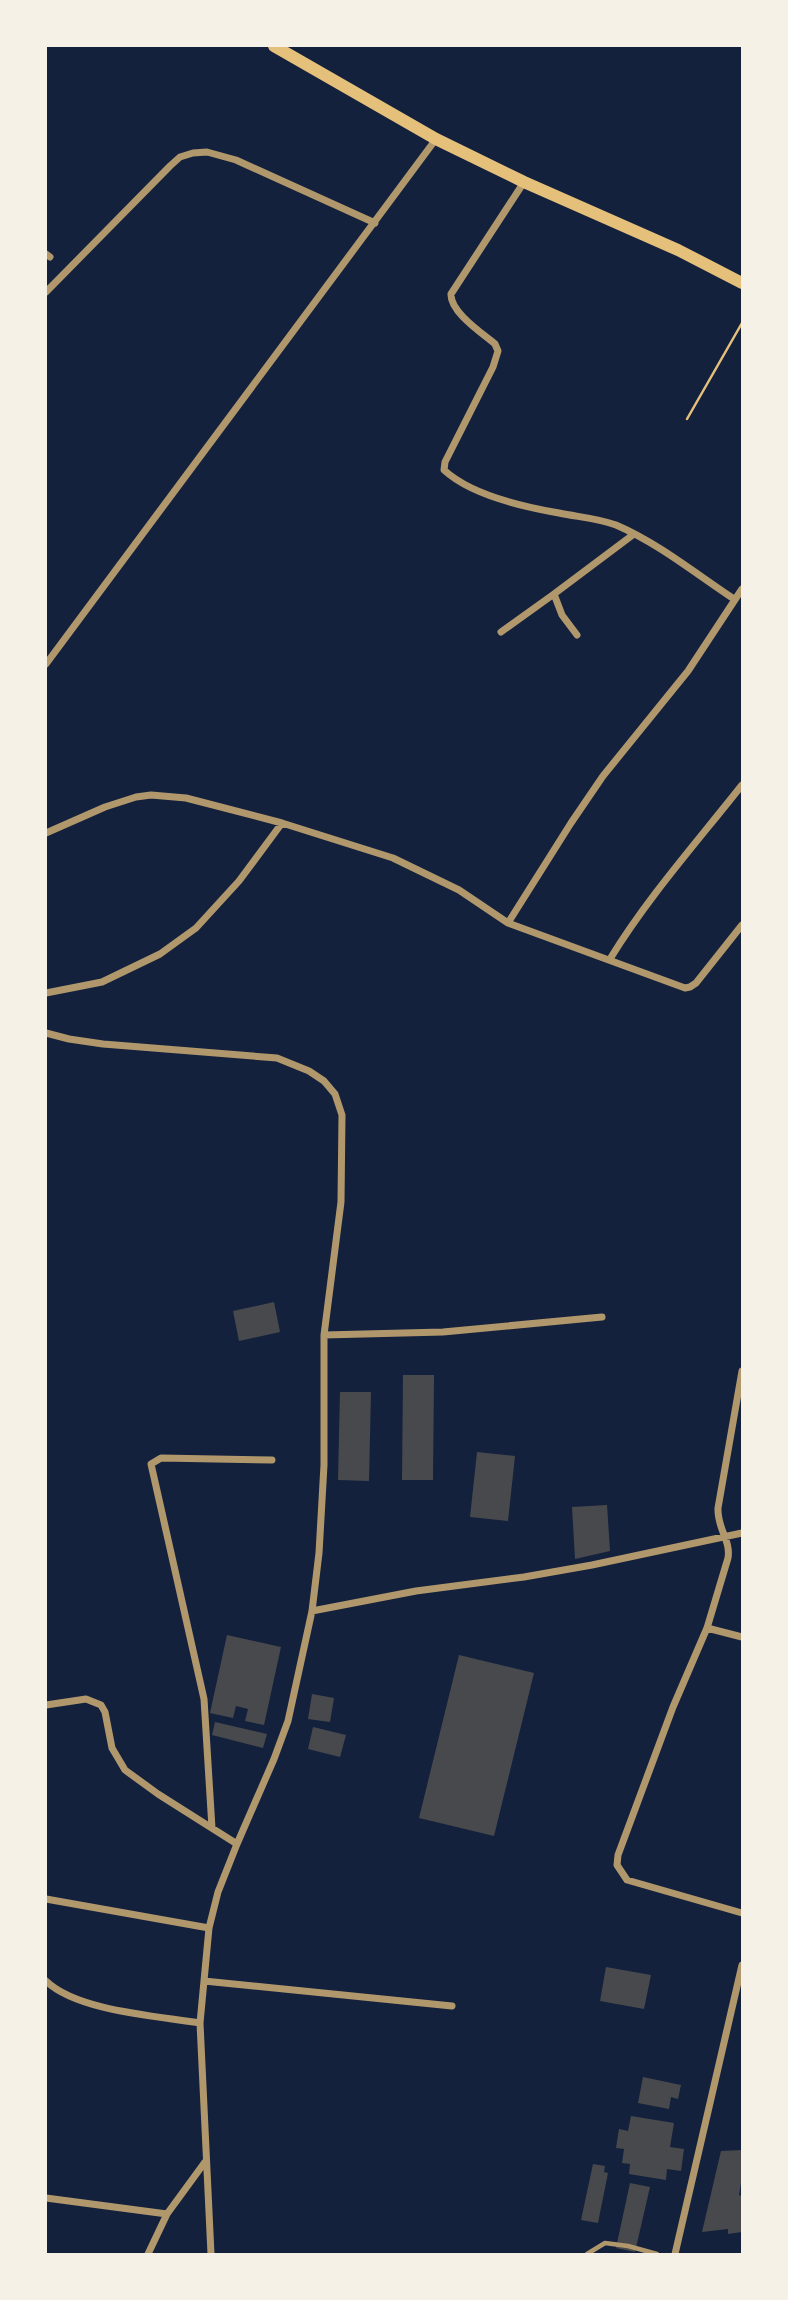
<svg xmlns="http://www.w3.org/2000/svg" width="788" height="2300" font-family="Ubuntu,sans-serif">
	<rect width="100%" height="100%" fill="#14213d"/>
	<path fill="#48494c" d="M274,1302L280,1332L239,1341L233,1311Z
		M403,1375H434L433,1480H402Z
		M340,1392H371L369,1481L338,1480Z
		M477,1452L515,1456L508,1521L470,1517Z
		M607,1505L610,1551L575,1559L572,1507Z
		M227,1635L281,1647L264,1725L245,1721L248,1709L236,1706L233,1718L210,1713Z
		M459,1655L534,1673L494,1836L419,1818Z
		M312,1694L334,1698L330,1722L308,1719Z
		M215,1722L267,1734L263,1748L212,1735Z
		M313,1727L346,1735L340,1757L308,1749Z
		M606,1967L651,1975L644,2009L600,2001Z
		M643,2077L681,2085L678,2099L671,2097L669,2109L638,2103Z
		M631,2116L674,2123L670,2147L684,2149L681,2171L667,2169L666,2180L629,2174L630,2164L622,2163L624,2149L616,2148L619,2129L628,2131Z
		M742,2150V2177L739,2195L742,2196V2232L728,2234V2229L702,2232L721,2151Z
		M593,2164L605,2166L604,2172L608,2173L598,2223L581,2220Z
		M630,2183L650,2187L635,2252L616,2248Z"/>
	<g fill="none" stroke-linecap="round" stroke-linejoin="round">
		<path stroke="#e5c07b" stroke-width="2.5" d="M687,419L742,323"/>
		<path stroke="#b1986c" stroke-width="4.5" d="M587,2254L605,2243L628,2246L657,2254"/>
		<path stroke="#b1986c" stroke-width="7" d="M524,182L451,294C450,312 482,333 495,344L498,351L493,367L445,462L444,470C471,495 524,507 559,513C578,517 597,518 616,525C658,543 696,574 734,599
			M46,254L50,257
			M46,292L170,166L180,157L193,153L207,152L236,160L375,223
			M501,632L554,594
			M577,635L562,615L554,594L634,534
			M46,664L436,139
			M46,833L105,807L136,797L151,795L186,798L282,823L393,858L459,890L508,923L685,988L690,987L696,983L742,925
			M508,923L571,823L603,776L688,671L742,589
			M610,959C648,897 697,842 742,785
			M46,993L102,982L160,954L196,928L239,881L282,823
			M46,1033L69,1039L103,1044L277,1058L309,1071L324,1081L335,1094L342,1115L341,1202L324,1335V1465L319,1553L312,1611L288,1721L274,1759L237,1844L218,1892L209,1928L200,2023L211,2254
			M324,1335L443,1332L602,1317
			M742,1371L718,1508C717,1529 731,1540 728,1558L707,1628L673,1707L618,1855L617,1865L627,1880L742,1913
			M312,1611L416,1591L524,1577L592,1565L742,1533
			M707,1628L742,1637
			M46,1705L86,1699L101,1705L105,1712L112,1748L125,1770L158,1794L237,1844
			M212,1828L204,1699L151,1464L161,1458L272,1460
			M46,1899L209,1928
			M46,1981C77,2011 157,2016 200,2023
			M204,1981L452,2006
			M46,2198L167,2214
			M148,2254L167,2214L205,2162
			M675,2254L742,1965"/>
		<path stroke="#e5c07b" stroke-width="12" d="M274,46L436,139L524,182L678,250L742,283"/>
	</g>
	<rect width="788" height="2300" fill="none" stroke="#f6f1e7" stroke-width="94"/>
</svg>
